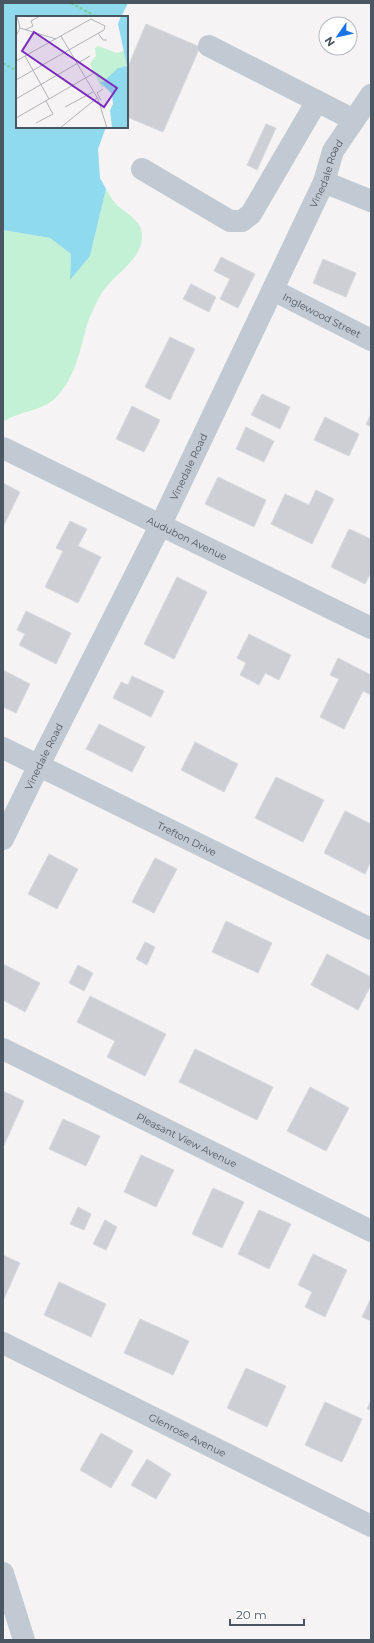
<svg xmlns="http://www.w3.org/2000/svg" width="374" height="1643" font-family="Montserrat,sans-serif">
	<rect width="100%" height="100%" fill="#f5f3f3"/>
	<path fill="#c3f1d5" d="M106,189C109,194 112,200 116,204C125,213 143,221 142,236C142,261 113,274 101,294C96,304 90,315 87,325C80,349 76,374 59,394C45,412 20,410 3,422V230L50,238L71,254L70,279L90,256Z"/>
	<path fill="#90daee" d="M3,3H128L121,17H17V127H106L98,149L100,178L106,189L90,256L70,280L71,254L50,238L3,230Z"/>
	<path fill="#cdcfd5" stroke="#d7d9de" d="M146,24L200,47L163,132L127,117V69Z
		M266,124L276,128L257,170L247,165Z
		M221,257L255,274L238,308L220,299L230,279L214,271Z
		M323,259L356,273L346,297L313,283Z
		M191,284L216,297L209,312L183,299Z
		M170,337L195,349L170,400L145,387Z
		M262,394L290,407L280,429L251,415Z
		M132,406L160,420L144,452L116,439Z
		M371,414V427L366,424Z
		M325,417L359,434L349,456L314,440Z
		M246,427L274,441L264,462L236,449Z
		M218,477L266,500L254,527L205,504Z
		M3,483L20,492L3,527Z
		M316,490L334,499L312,544L271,524L285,494L309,505Z
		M70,521L87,529L78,546L101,557L78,603L45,587L63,551L56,548Z
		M349,529L371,539V572L365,584L331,567Z
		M177,577L207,592L174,659L144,644Z
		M26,611L71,633L56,664L19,645L25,634L17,630Z
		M249,634L291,655L279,680L265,673L259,685L240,675L246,663L237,658Z
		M338,658L371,675V695L363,691L344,729L320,717L339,679L330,675Z
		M3,670L30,684L16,713L3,707Z
		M132,676L164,691L151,717L113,698L121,682L128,685Z
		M99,724L145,747L132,772L86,749Z
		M195,742L238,764L224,792L181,770Z
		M276,777L324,800L303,842L255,818Z
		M345,811L371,824V861L365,874L324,853Z
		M49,854L78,869L57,909L28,894Z
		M155,858L177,869L154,913L132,902Z
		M226,921L272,943L258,973L212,952Z
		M145,942L155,947L147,965L136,959Z
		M327,954L371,977V985L358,1010L311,985Z
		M3,964L40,983L25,1012L3,1000Z
		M78,965L93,973L84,991L69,983Z
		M90,996L166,1034L145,1076L107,1057L115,1041L77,1022Z
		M195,1049L273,1087L257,1120L179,1082Z
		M310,1087L349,1108L326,1151L287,1131Z
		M3,1091L24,1101L3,1147Z
		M63,1119L100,1136L86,1166L49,1149Z
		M141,1155L174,1170L156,1207L124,1192Z
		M213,1188L244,1202L222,1248L192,1234Z
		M78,1207L91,1214L84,1230L70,1224Z
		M259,1210L291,1224L269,1269L238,1254Z
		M105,1220L117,1227L106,1250L93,1244Z
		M313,1254L347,1270L325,1317L305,1307L312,1292L298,1285Z
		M3,1255L20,1263L3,1301Z
		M59,1282L106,1304L91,1337L44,1315Z
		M371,1298V1321L362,1317Z
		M140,1319L189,1341L173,1375L124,1353Z
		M246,1368L286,1386L267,1427L227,1408Z
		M371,1400V1410L367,1409Z
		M325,1402L362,1419L342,1462L305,1445Z
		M101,1433L133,1451L111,1488L80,1470Z
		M147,1459L171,1474L156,1499L131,1485Z"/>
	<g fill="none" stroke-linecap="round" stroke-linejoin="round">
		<path stroke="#7ad0a6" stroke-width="2.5" stroke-dasharray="3 2" stroke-linecap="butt" d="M71,3L97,17
			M125,3L126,4
			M85,17L88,12
			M3,63L17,71"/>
		<g stroke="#c1cad2" stroke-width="22">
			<path d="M209,46L354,120"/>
			<path d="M142,169L230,221H242L251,214L317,101"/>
			<path d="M324,182L371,201"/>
			<path id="s1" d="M273,290L371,340"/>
			<path id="s2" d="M3,448L371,628"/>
			<path id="s3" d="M3,748L371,929"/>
			<path id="s4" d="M3,839L39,765L161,524L324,182L333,151L371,95"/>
			<path id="s5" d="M3,1049L371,1231"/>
			<path id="s6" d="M3,1343L371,1526"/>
			<path d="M3,1573L24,1640"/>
		</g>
	</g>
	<g text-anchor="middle" stroke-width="3" stroke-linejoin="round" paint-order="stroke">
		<g font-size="10" fill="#4a5661" stroke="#fff">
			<text dy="4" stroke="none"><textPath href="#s4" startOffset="740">Vinedale Road</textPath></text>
			<text dy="4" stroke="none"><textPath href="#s1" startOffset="55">Inglewood Street</textPath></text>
			<text dy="4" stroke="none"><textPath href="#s4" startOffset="416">Vinedale Road</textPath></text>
			<text dy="4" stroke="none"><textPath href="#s2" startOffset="205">Audubon Avenue</textPath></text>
			<text dy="4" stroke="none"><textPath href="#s4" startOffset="92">Vinedale Road</textPath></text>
			<text dy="4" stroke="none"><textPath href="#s3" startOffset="205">Trefton Drive</textPath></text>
			<text dy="4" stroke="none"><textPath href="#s5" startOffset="205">Pleasant View Avenue</textPath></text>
			<text dy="4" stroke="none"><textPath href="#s6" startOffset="206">Glenrose Avenue</textPath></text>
		</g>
	</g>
	<g transform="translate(16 16)">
		<rect width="112" height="112" fill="#f5f3f3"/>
		<path d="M82,30L101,37L108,35L111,47L110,51H104L86,67L88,71H85L74,48L80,40L79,32Z" fill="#c3f1d5"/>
		<path d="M105,0H112V112H96L94,94L97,88L96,78L84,66H87L102,52L111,50L102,8Z" fill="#90daee"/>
		<path fill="none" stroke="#b1b4b9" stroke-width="1" d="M4,12L40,23M9,14L17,10L15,5L24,0M82,17L87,24H91M0,20L4,12L1,0M45,20L82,83L91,112M9,40L33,83M0,45L75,3L89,10L88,14L0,64M0,83L74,40M85,84L81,77L87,73M49,91L77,76M0,102L78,57M20,107L37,98L30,85M44,112L81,82"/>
		<path fill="#7b2cbf" fill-opacity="0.15" stroke="#7b2cbf" stroke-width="2" d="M18,16L101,72L88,91L6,35Z"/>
		<rect width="112" height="112" fill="none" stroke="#4a5661" stroke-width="2"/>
	</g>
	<rect width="374" height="1643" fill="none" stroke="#4a5661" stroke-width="8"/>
	<g transform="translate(338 36) rotate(236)"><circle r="19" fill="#ffffff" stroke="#b7bbc0"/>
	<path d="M0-3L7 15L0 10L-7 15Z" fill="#1a73e8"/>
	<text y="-6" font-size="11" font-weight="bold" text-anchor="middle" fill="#4a5661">N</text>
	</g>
	<path d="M230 1619v6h74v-6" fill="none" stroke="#4a5661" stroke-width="2"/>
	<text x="236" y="1619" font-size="12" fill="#4a5661" stroke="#ffffff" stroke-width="3" paint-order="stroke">20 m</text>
</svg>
